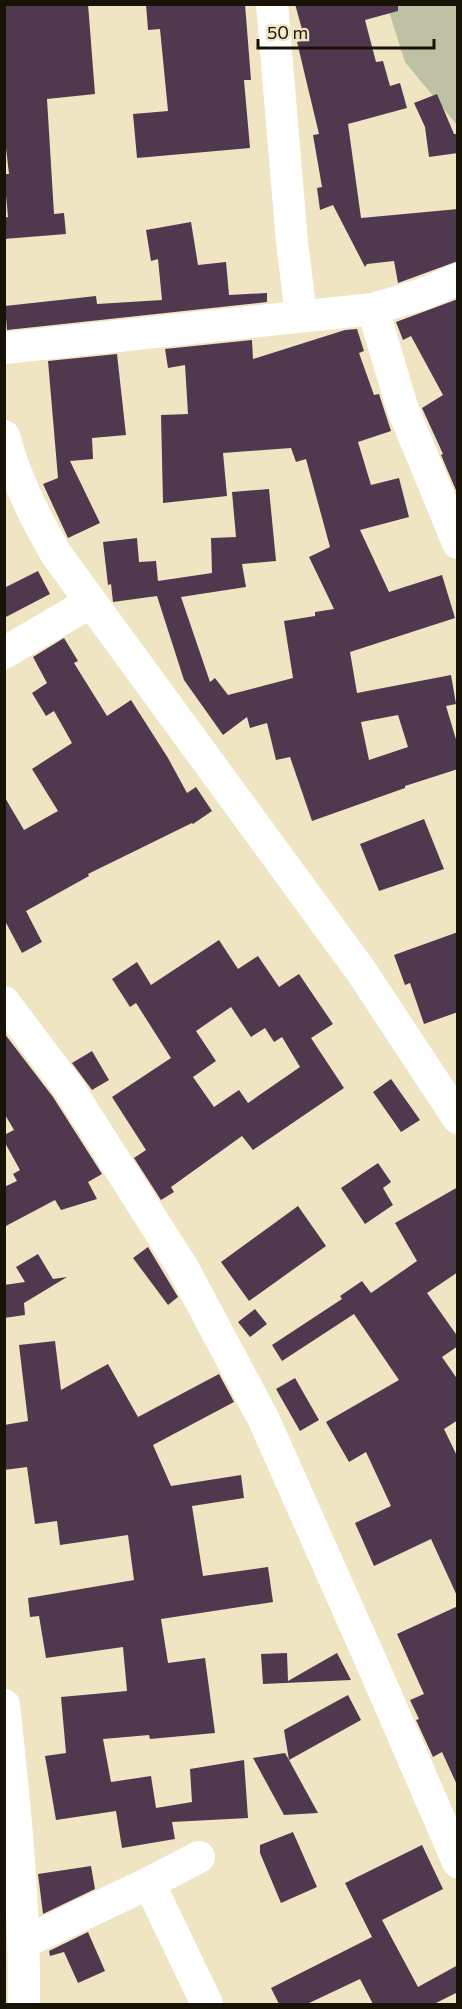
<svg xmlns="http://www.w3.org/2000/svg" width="462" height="2009" font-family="Commissioner,sans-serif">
	<rect width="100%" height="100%" fill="#f0e5c2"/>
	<path fill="#bec1a4" d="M387,5H457V125L405,62Z"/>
	<path fill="#50394f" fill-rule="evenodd" d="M4,4H88L95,94L47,99L54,214L64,213L66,234L4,239V218L8,217L4,174H9L4,131Z
		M146,4H245L251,80H244L250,148L137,158L133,114L168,111L160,29L148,30Z
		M295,4H398V11L365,20L376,62L383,61L390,86L400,83L407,108L348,124L361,218L458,209V261L398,283L394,261L367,264L365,267L333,205L320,210L317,188L322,187L313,135L319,134L297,42L305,40Z
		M437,94L454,134H458V153L429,157L425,127L414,103Z
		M191,222L198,265L226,262L229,295L267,293V302L7,330L5,306L96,296L97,304L162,300L158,259L151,261L146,230Z
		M458,299V495L441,455L443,454L422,408L443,395L411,336L403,340L396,322Z
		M357,329L364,351L359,353L374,395L379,394L391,431L358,442L371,485L399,478L409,517L360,530L389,592L442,575L455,618L350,652L357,693L451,675L456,704L446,706L458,746V769L405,786V788L312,821L290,757L276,760L267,723L250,728L247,717L223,735L184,680L157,596L113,602L111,584L108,585L103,542L137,538L139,562L156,561L158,581L212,573L211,538L236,537L232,492L269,489L276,561L242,564L246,587L181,597L210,682L215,678L228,695L293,678L284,621L315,616V612L334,609L309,557L330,547L306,459L296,462L291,448L223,453L227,496L163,503L161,415L188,414L185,365L168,368L165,349L252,340L253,359L345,330ZM398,715L408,747L369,760L361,722Z
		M117,354L126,435L92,438L93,459L70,461L100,523L68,538L43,484L58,478L48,361Z
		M38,571L50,594L4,618V588Z
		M64,638L78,661L74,663L107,716L131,700L168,758L187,793L196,787L212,811L193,824L192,823L88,874L89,876L26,911L42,942L22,953L4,919V796L24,830L58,811L32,769L72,743L54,711L46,716L32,693L47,683L33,657Z
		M424,819L444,869L379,891L360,844Z
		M458,932V1012L424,1024L410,983L405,985L394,955Z
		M219,940L238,969L258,956L279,987L299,974L333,1024L311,1038L344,1088L253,1150L242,1136L171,1187L174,1192L161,1200L134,1158L146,1150L112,1097L171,1058L136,1003L130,1007L112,979L137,962L151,985ZM231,1007L251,1037L265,1028L274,1042L282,1037L300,1067L248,1103L239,1090L214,1107L193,1077L216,1061L196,1031Z
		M4,1033L53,1097L102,1174L88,1182L97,1199L61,1210L55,1200L4,1227V1187L17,1181L13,1174L20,1170L4,1141V1135L14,1130L4,1113Z
		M92,1051L109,1080L92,1090L72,1063Z
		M391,1079L420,1120L401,1132L373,1092Z
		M378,1163L391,1182L383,1188L393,1205L365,1224L341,1188Z
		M458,1187V1272L427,1293L458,1337V1346L442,1357L458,1380V1420L444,1429L458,1458V1598L431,1539L374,1566L355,1523L391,1506L366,1452L349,1462L326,1422L399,1380L354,1314L282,1361L272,1345L342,1299L340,1296L362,1281L371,1293L417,1261L395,1223Z
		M298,1206L326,1246L249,1301L221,1262Z
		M148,1247L178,1297L168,1305L133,1258Z
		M38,1254L53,1279L67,1277L24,1303L25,1315L4,1318V1285L25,1282L16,1267Z
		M255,1309L267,1324L250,1337L238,1322Z
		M55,1341L61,1390L108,1364L138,1417L219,1374L234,1402L153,1445L171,1486L241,1475L244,1498L192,1506L203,1576L268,1567L273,1602L161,1619L168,1663L205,1658L215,1733L150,1739L149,1735L103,1739L111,1782L151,1776L156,1808L192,1802L190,1769L244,1760L248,1818L172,1822L175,1839L122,1848L116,1811L56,1820L45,1756L66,1753L61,1697L127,1691L123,1647L46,1658L39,1616L30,1617L28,1598L134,1580L128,1535L60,1545L57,1521L35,1524L27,1467L4,1470V1425L28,1421L19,1345Z
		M295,1378L319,1420L300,1431L276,1389Z
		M458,1606V1787L442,1752L433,1757L416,1720L419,1719L410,1700L424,1694L397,1634Z
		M287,1653L288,1681L337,1653L351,1680L263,1684L261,1654Z
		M348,1695L361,1720L289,1760L318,1813L284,1815L253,1758L285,1753L289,1760L284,1730Z
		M293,1832L317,1887L281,1903L260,1853V1845Z
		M422,1845L443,1889L382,1920L418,1987L458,1965V1992L434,2004H373L360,1979L307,2004H279L271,1988L372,1937L345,1883Z
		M91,1866L95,1889L43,1914L38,1874Z
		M88,1932L105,1971L78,1983L64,1952L50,1956L49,1951Z"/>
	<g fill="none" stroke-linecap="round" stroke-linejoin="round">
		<path stroke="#fff" stroke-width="32" d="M272,4L292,242L301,315
			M373,309L402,407L458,543
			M4,348L373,309L423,294L458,279
			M4,436C15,478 34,516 56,554L361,971L458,1118
			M4,653L91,602
			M4,1002L68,1087L183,1268L264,1420L374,1668L458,1862
			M4,1705C15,1805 25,1904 24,2004
			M149,1883L207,2004
			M25,1942L149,1883L199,1857"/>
	</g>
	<rect width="462" height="2009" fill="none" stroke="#171307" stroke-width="12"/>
	<path d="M258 39v9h176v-9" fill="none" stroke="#171307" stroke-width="3"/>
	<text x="267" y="39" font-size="18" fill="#171307" stroke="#f0e5c2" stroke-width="4.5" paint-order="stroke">50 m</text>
</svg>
